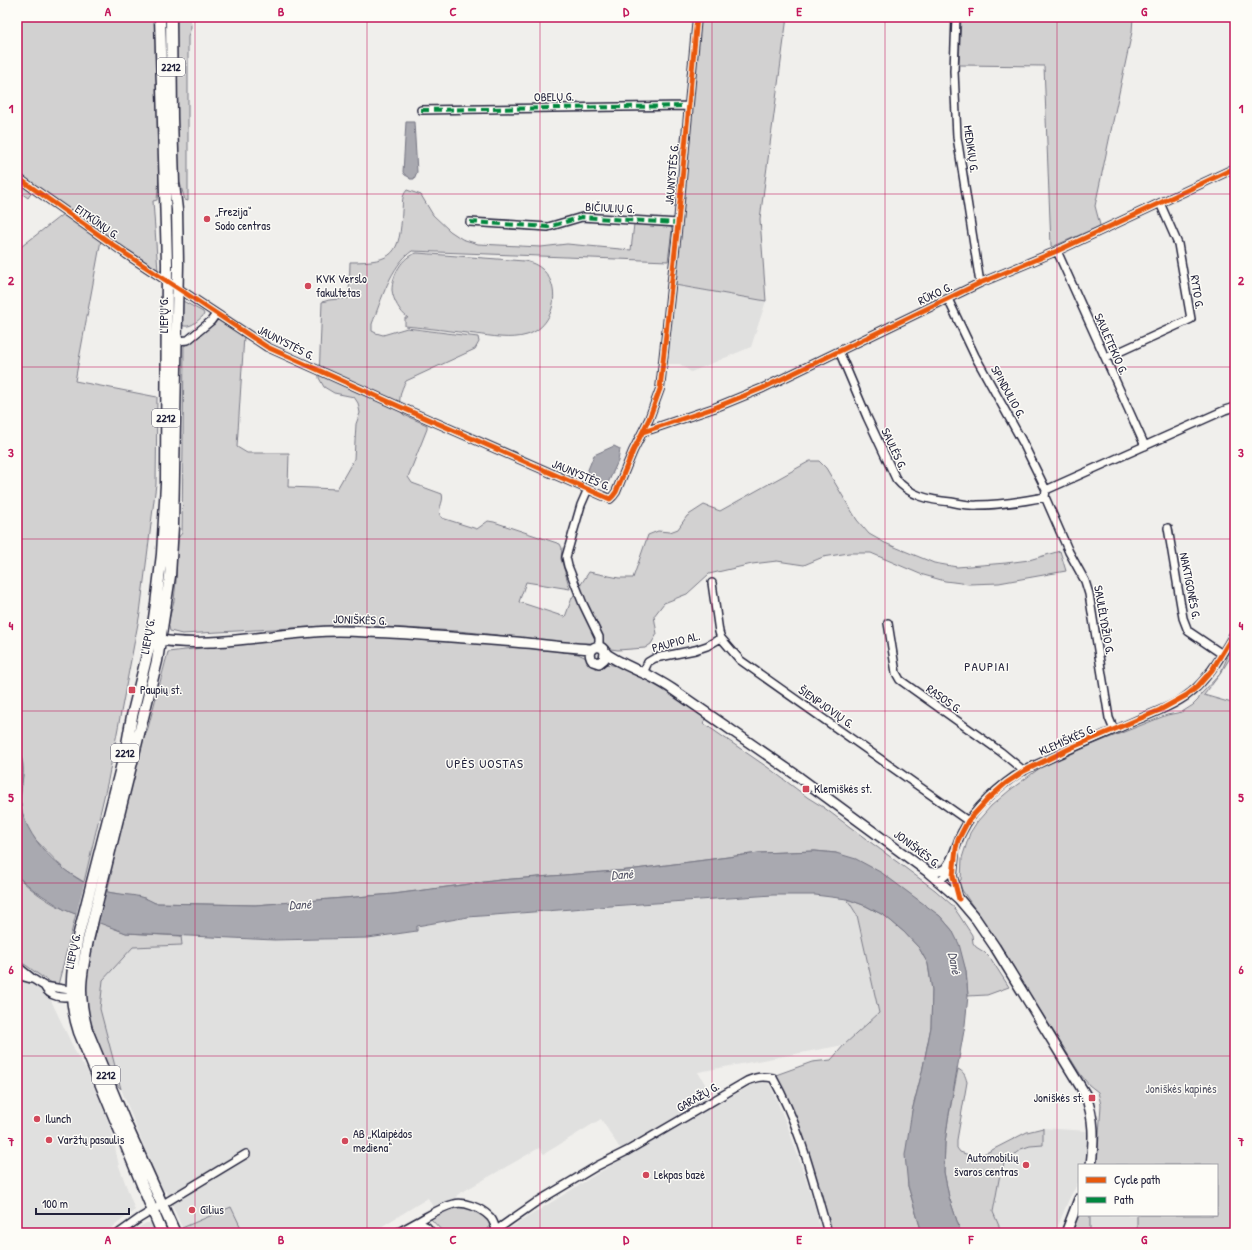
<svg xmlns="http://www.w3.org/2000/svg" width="1252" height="1250" font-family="'Patrick Hand',sans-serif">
	<rect width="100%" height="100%" fill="#f0efec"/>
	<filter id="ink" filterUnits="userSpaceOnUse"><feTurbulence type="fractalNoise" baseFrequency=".025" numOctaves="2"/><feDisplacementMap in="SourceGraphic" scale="8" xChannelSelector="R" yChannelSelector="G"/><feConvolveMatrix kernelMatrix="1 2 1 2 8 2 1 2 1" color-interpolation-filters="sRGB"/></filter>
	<g filter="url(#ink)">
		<path fill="#e0e0df" d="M675,285L766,301L751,347L691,372L680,364H667Z
			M773,895H815L847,899L857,915L879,1013L844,1045L698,1072L712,1096L626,1150L619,1147L601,1119L544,1154L539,1148L457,1195L456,1200L434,1209L428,1198L371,1233H236L242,1230L231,1207L182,1228L167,1192L161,1189L121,1089L100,1009L103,980L133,947L182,945L181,936L274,940L368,938L417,931V926L468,917L611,906Z
			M17,960L38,973L77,1055L88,1072L111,1128L119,1166L135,1210L105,1233H17Z
			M761,1080L769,1084L771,1087L789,1130L815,1206L821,1233H502L595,1175L671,1130Z
			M1043,1128L1088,1131L1086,1161L1085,1165H1079V1181L1069,1199L1055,1233H1002L993,1212L999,1174L1004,1164L1011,1157L1021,1149L1030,1146L1043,1145Z
			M1090,1215H1137V1233H1090Z
			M146,1223H151L154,1227L157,1233H129Z"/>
		<path fill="#d2d1d1" stroke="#7a7a86" d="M17,17H155L160,167L157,200L153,201L158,271L104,235L17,174Z
			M174,17H190L191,27L188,37V201L185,200L180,183L178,182Z
			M701,17H787L760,219L766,301L675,285Z
			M961,17H1133L1132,32L1095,206L1100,225L1098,227L1052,247L1051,246L1044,66L959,65Z
			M17,182L32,192L28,198L17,190Z
			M407,190L421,195L433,215L450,231L462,239L478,244L541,247L567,244L631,250L634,224L637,223L671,226L672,230L668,261L412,251C391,265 381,301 372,324V331L376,333L383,335L407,328L478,337L479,342L475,349L406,381C400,391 399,399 400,411L404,415L427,425V429L408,477L412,483L442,494C445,502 435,511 442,518L477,529L488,521L494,522L560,544L562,548L561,559L570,589L526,582L519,602L565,617L572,598L589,572L619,578H633L648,535L658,531L670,532L678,529L687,516L704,505L720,511L810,461H819L826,468L857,520L869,534L885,543L934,563L957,567L1006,563L1029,560L1060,551L1066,571L999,583L969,584L945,581L920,574L871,553H849L823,557L804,565L777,561L752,564L709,574L687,594L664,603L654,616L657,634L651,644L645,648L618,650L537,639L458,631L347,625L182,634L170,631L168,623L174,601L176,581L177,539L182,533L184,346C197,338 207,331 216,319L244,336L237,447L247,453H289L288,487L337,489L354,459L356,424L360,413L358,403L354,397L334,393L324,387L319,378L322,302L329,300L349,298L350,262C394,262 400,254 402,211C403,202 401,197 407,190Z
			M63,214L101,240L75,381L157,397L156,484L140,613L108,780L84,882L66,871L30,834L22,812L20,799L23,773L19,752L17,750V250Z
			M417,253L524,261C564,267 562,324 527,335C511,340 491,336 475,334C451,331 428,328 405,326V318H408C400,312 393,300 392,290C392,276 402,256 417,253Z
			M183,301L203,312L204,314L203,316C196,322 190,329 181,325V303Z
			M333,635L366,636L467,642L557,651L578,654L601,665C623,658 688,704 707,718L703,723L770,769L807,797L823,807L935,890L952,905L959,915L972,935L973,943L976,947L984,952L991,959L1009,987L987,995L968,996L966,971L952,930L940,916L836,853L815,851L759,853L628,870L500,880L394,894L255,905L155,903L144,898L107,892L112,871L110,870L136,758L148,728L168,652L278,639Z
			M1235,640V650L1220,674L1204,695L1235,704V1233H1137V1215H1217V1165H1097L1101,1105L1098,1092L1089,1085L1081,1075L1000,947L962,890L959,881L961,880L962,858L970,833L977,822L991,806L1010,790L1048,762L1167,715L1182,712L1193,705L1198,700L1201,694L1220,674Z
			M17,876C32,892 55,907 76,914L58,985C46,983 30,966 17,960Z
			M847,899L866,906L885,916L904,932L919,948L928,964L932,990L931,1027L922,1072L912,1111L908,1186L922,1233H831L773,1076L812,1062L831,1060L844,1045L879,1013L857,915Z
			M99,922L126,933L181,936L182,945L133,947L103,980L100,1009L121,1089L112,1079L89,1019L84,987L91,941H94Z
			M958,1069C964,1072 965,1075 967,1082L957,1140V1148L960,1152L975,1157L988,1152L1027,1132L1043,1128V1145L1030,1146L1021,1149L1011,1157L1004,1164L1000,1174L993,1212L1002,1233H961L949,1197L944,1172L945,1143L948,1120Z
			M456,1205C464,1206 494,1215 489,1227C488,1230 485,1232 482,1233C474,1235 454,1233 444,1233L430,1218Z
			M231,1207L242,1230L236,1233H184L182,1228Z
			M1079,1214V1215H1090V1233H1071Z"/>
		<path fill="#a9a9b0" stroke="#737381" d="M406,122H414L417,172L414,179H410L409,177L405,175L403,172Z
			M614,446L620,449L618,461L608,483H603L590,478L587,472L594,455Z
			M17,750C30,766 18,788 21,806C27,844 72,883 108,892C120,895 133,894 144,898C148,899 151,901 155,903L255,905L394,894L500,880L628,870L759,853L815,851L836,853L856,859L882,873L940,916L952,930L959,944L966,971L968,996L965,1025L948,1120L945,1143L944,1172L949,1197L961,1233H922L908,1186L905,1155L912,1111L922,1072L931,1027L932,990L928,964L919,948L904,932L885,916L866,906L847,899L815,895H773L611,906L468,917L417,926V931L368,938L274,940L126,933L65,910L35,891L17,876Z"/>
		<path fill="#f0efec" d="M85,880L107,890L99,924L76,916Z"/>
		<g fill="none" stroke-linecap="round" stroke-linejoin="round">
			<g stroke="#22223b" stroke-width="10">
				<path id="street" d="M956,17L954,71L957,137L980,283
					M421,110L688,106
					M17,177L126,254L267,347L414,413L610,499L613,496L616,492L633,451L649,419L660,389L678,223L697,17
					M470,222L548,227L582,217L678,223
					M1057,251L1145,446
					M948,299L975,356L1022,441L1046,490L1045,497L1069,552L1085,581L1089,594L1109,718L1114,730
					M177,341L188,340L211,321L216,314
					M839,351L867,417L896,479C910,496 929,500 951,502C960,504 969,506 978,505C1001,505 1023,501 1045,497
					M1106,358L1191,319L1178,244L1160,203
					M643,432L714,408L763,388L980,283L1057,251L1235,168
					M588,489L581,505L566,557L568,566L583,604L599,637V647
					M1046,490L1225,410L1235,407
					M1168,528L1183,618L1188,631L1222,654
					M712,583L719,632L721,638L740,660L968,821
					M888,623L896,673L900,680L1001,752L1024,771
					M643,673L648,662L655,658L695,650L707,646L721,638
					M955,855L953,876L959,899
					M928,872C935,872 941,872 945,868C954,858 956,843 962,832C973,809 1001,784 1023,771C1032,766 1042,762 1051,758C1079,745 1108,733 1137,720C1158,711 1181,703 1197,687C1213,671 1224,651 1235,632
					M939,881L953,869
					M17,966L33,979L44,986L76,991
					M17,975L31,979
					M44,986C50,998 62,998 75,996
					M417,1222C428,1216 441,1207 454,1204C464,1201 481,1208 489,1216C493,1219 494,1224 496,1229
					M119,1233L140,1218L246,1154
					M397,1233L417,1222L427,1227L432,1233
					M492,1233L535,1203L597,1166L627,1151L747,1081C757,1077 762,1076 773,1078C800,1126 813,1181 828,1233"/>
			</g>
			<g stroke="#22223b" stroke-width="12">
				<path id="secondary" d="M154,639C213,650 278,631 338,631C401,632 464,638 526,643C548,645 570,648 593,649
					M605,653L604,659L599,663L593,661C588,656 590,645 600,647C604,648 605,653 608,655C622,664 636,670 650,676C657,680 665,684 672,689L799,777L856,819L928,872L959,899L976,919L995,947L1085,1094C1095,1119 1094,1139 1091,1165
					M1066,1233L1079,1199"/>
			</g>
			<g stroke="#22223b" stroke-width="13">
				<path id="primary" d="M160,17L167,263L166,484L162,554L156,604L151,639L132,716L127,744L78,937C71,971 68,999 79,1032L162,1233
					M171,17L172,118L174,184L177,210L178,263L173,526L170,576L157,661L88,940C81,976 77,993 87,1030L125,1122L175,1233"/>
			</g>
			<use href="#street" stroke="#fdfcf7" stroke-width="7"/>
			<use href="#secondary" stroke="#fdfcf7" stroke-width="9"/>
			<use href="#primary" stroke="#fdfcf7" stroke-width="10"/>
			<path stroke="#00873e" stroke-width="4" stroke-dasharray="8 4" stroke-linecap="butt" d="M421,110L688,106
				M470,222L548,227L582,217L678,223"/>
			<g stroke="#fdfcf7" stroke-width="8">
				<path id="cycleway" d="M17,177L126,254L267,347L414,413L610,499L613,496L616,492L633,451L649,419L660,389L678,223L697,17
					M643,432L714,408L763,388L980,283L1057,251L1235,168
					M959,899L953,876L956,848L958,840L968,821L989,798L1006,783L1024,771L1073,747L1160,710L1187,695L1197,687L1212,670L1235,632"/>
			</g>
			<use href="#cycleway" stroke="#e8590c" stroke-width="5"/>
		</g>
	</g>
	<path fill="none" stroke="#c2185b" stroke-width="1" stroke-opacity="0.55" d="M195,17V1233M367,17V1233M540,17V1233M712,17V1233M885,17V1233M1057,17V1233M17,194H1235M17,367H1235M17,539H1235M17,711H1235M17,883H1235M17,1056H1235"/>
	<g fill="#d1495b" stroke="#fdfcf7" stroke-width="1.5">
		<circle cx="207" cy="219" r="4"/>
		<circle cx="308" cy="286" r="4"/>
		<rect x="128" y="686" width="8" height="8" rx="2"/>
		<rect x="802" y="785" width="8" height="8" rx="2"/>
		<rect x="1088" y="1094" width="8" height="8" rx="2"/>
		<circle cx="37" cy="1119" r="4"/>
		<circle cx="49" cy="1140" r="4"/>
		<circle cx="345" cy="1141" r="4"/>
		<circle cx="1026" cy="1165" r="4"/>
		<circle cx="646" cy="1175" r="4"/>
		<circle cx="192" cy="1210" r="4"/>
	</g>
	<g text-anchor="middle" stroke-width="3" stroke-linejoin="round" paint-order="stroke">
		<g fill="#fdfcf7" stroke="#646373" stroke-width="1">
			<rect x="157" y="58" width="28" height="18" rx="3"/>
			<rect x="152" y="409" width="28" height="18" rx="3"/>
			<rect x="111" y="744" width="28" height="18" rx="3"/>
			<rect x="92" y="1066" width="28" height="18" rx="3"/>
		</g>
		<g font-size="11" font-weight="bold" fill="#22223b">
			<text x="171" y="71">2212</text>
			<text x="166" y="422">2212</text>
			<text x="125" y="757">2212</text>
			<text x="106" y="1079">2212</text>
		</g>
		<g font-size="12" fill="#22223b" stroke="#fdfcf7">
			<text transform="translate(554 97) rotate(-1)" y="4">OBELŲ G.</text>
			<text transform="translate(971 149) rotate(82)" y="4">MEDIKIŲ G.</text>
			<text transform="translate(672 174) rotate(-85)" y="4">JAUNYSTĖS G.</text>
			<text transform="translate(610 208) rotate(3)" y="4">BIČIULIŲ G.</text>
			<text transform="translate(97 222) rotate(35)" y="4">EITKŪNŲ G.</text>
			<text transform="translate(1197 292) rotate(81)" y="4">RYTO G.</text>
			<text transform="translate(935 294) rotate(-26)" y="4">RŪKO G.</text>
			<text transform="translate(164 315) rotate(-90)" y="4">LIEPŲ G.</text>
			<text transform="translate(286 343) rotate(27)" y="4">JAUNYSTĖS G.</text>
			<text transform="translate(1111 344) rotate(66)" y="4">SAULĖTEKIO G.</text>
			<text transform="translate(1008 392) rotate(61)" y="4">SPINDULIO G.</text>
			<text transform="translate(894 449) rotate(65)" y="4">SAULĖS G.</text>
			<text transform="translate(581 475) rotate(23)" y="4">JAUNYSTĖS G.</text>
			<text transform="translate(1190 586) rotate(79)" y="4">NAKTIGONĖS G.</text>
			<text transform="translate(360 620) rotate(2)" y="4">JONIŠKĖS G.</text>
			<text transform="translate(1104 620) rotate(80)" y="4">SAULĖLYDŽIO G.</text>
			<text transform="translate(148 636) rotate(-80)" y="4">LIEPŲ G.</text>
			<text transform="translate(676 642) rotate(-15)" y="4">PAUPIO AL.</text>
			<text transform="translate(944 699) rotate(35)" y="4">RASOS G.</text>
			<text transform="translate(826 707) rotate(35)" y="4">ŠIENPJOVIŲ G.</text>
			<text transform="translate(1067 740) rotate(-24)" y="4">KLEMIŠKĖS G.</text>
			<text transform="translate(917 849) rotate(37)" y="4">JONIŠKĖS G.</text>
			<text transform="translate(73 951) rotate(-78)" y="4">LIEPŲ G.</text>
			<text transform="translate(698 1097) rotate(-30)" y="4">GARAŽŲ G.</text>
		</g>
		<g font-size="12" fill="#22223b" stroke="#fdfcf7" text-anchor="start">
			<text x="215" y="216">„Frezija“<tspan x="215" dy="14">Sodo centras</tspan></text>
			<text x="316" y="283">KVK Verslo<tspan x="316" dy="14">fakultetas</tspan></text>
			<text x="140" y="694">Paupių st.</text>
			<text x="814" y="793">Klemiškės st.</text>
			<text x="1084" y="1102" text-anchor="end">Joniškės st.</text>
			<text x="45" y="1123">Ilunch</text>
			<text x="353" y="1138">AB „Klaipėdos<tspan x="353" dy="14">mediena“</tspan></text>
			<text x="57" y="1144">Varžtų pasaulis</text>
			<text x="1018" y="1162" text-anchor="end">Automobilių<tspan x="1018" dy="14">švaros centras</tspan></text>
			<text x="654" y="1179">Lekpas bazė</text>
			<text x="200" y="1214">Gilius</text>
		</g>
		<g font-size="12" fill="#575768" stroke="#fdfcf7">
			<text x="1181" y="1093">Joniškės kapinės</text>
		</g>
		<g font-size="13" letter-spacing="1" fill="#22223b" stroke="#fdfcf7">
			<text x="987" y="671">PAUPIAI</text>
			<text x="485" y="768">UPĖS UOSTAS</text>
		</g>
		<g font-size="13" font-style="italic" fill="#58586a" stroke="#fdfcf7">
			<text transform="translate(622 874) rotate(-4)" y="5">Danė</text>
			<text transform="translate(300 904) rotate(-2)" y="5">Danė</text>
			<text transform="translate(955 963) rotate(79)" y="5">Danė</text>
		</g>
	</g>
	<rect width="1252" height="1250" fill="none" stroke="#fdfcf7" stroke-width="44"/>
	<rect x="1078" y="1164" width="140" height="52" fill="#fdfcf7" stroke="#a5a5ac"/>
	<rect x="1086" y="1177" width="20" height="6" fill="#e8590c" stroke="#a5a5ac"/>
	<text x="1114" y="1184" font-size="12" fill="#22223b">Cycle path</text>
	<rect x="1086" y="1197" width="20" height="6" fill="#00873e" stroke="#a5a5ac"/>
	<text x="1114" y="1204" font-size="12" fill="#22223b">Path</text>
	<path d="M36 1208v6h93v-6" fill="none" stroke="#22223b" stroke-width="2"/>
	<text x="42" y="1208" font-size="12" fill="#22223b" stroke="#fdfcf7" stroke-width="3" paint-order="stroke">100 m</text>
	<rect x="22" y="22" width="1208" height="1206" fill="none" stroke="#c2185b" stroke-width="1.5"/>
	<g font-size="13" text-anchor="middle" font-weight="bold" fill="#c2185b">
		<text x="108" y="16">A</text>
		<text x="281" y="16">B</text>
		<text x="453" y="16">C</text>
		<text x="626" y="16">D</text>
		<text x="799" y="16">E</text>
		<text x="971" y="16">F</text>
		<text x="1144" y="16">G</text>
		<text x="11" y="113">1</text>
		<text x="1241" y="113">1</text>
		<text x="11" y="285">2</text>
		<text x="1241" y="285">2</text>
		<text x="11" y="457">3</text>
		<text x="1241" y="457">3</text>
		<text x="11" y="630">4</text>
		<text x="1241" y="630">4</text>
		<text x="11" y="802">5</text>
		<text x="1241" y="802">5</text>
		<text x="11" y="974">6</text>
		<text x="1241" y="974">6</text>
		<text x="11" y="1146">7</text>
		<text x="1241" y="1146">7</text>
		<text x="108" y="1244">A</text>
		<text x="281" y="1244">B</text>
		<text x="453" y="1244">C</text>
		<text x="626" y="1244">D</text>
		<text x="799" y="1244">E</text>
		<text x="971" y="1244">F</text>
		<text x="1144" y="1244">G</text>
	</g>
</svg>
